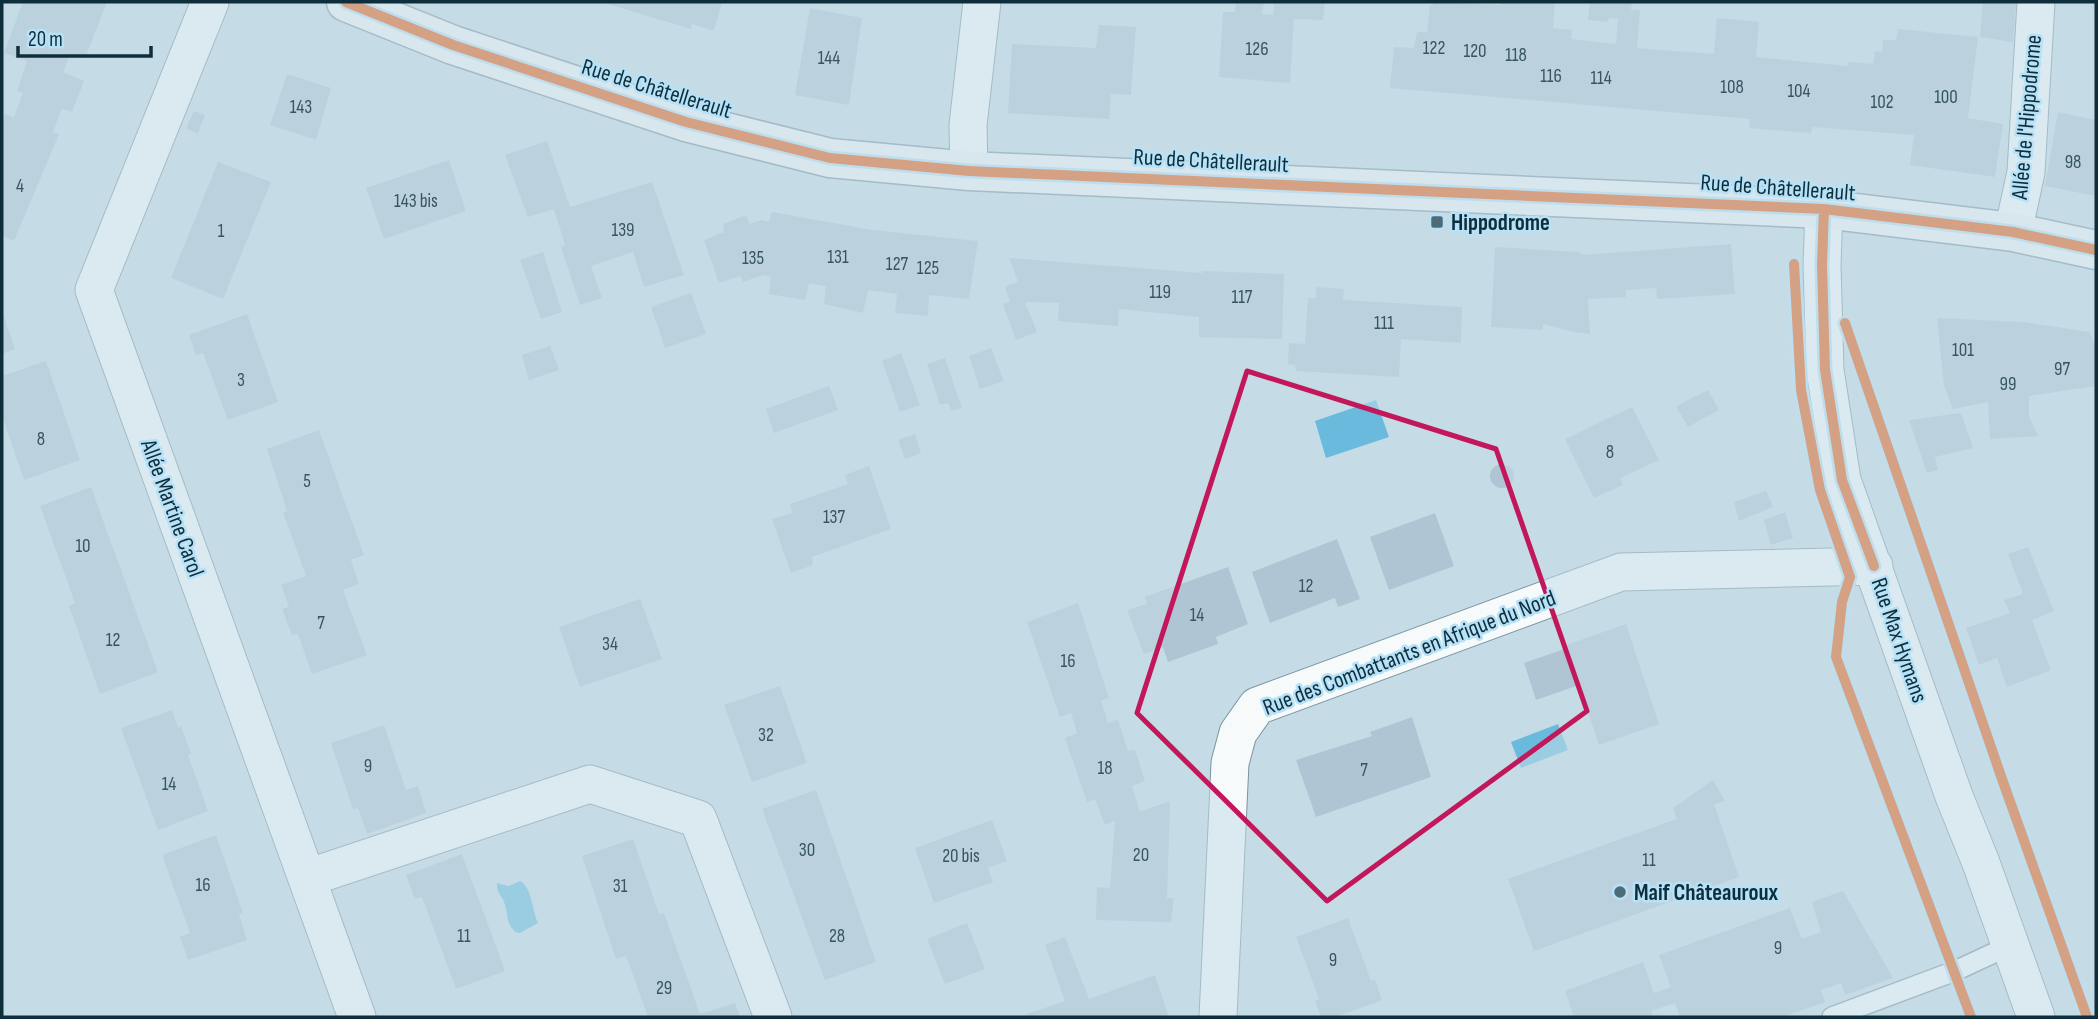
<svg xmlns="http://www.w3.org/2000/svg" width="2098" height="1019" font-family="'Sofia Sans Condensed',sans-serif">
	<rect width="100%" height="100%" fill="#c5dce7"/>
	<path fill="#69badc" d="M1376,400L1389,437L1326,458L1315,421Z
		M1558,724L1568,750L1521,768L1511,742Z
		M520,881C532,887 532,910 538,923L520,933L515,932C505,920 509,918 505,905C503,896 496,894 497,883L509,886Z"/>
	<path fill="#b0c5d3" d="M23,2H107L85,58L71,53L63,72L84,81L72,112L62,109L53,132L59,134L14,241L2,236V122L5,114L14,117L23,93L17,91L27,61L4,53Z
		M601,2H722L714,31L692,24L691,29Z
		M1236,2H1264L1262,14L1273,15L1274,2H1325L1323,20L1294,19L1290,83L1219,77L1223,12H1235Z
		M1433,2L1500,5L1501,2H1555L1553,28L1572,30L1571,39L1616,44L1618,19L1609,18L1608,22L1588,20L1590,2H1632L1631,10H1640L1637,48L1714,54L1717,18L1742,20L1759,22L1756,57L1848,66V62L1873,64L1875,51L1882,52L1883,40H1896L1898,29L1978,37L1968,118L2003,124L1995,177L1910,165L1914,135L1812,127L1811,133L1749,128L1750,119L1390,88L1394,47L1414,48L1417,32H1427L1430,5H1433Z
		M1983,2H2016L2013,42L1980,37Z
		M810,8L862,18L849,105L795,95Z
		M1099,25L1136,27L1131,95L1111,94L1109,119L1008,113L1012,44L1096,48Z
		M287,74L331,88L316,140L270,125Z
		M194,111L205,115L198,133L186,129Z
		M2058,112L2096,120V196L2045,186Z
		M547,141L570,207L652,182L684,275L644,287L633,252L591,266L602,298L580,305L561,247L565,245L554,209L528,217L505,155Z
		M449,160L466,211L384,239L366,188Z
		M218,162L271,182L223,299L171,278Z
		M772,212L873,230L978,241L969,299L929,295L928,316L895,313L897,294L868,290L863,313L824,304L826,286L819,285L809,283L805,300L769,294L771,277L763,275L743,282L740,276L719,283L704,240L724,232L723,224L746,215L750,224L761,220L769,222Z
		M1731,244L1735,294L1657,299L1656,288L1626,290V297L1588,299L1590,334L1574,332L1543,324V330L1491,327L1495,247L1578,252L1583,255Z
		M543,252L562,312L541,319L520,260Z
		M1009,258L1202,273V271L1284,274L1282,339L1199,337V317L1119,309L1118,326L1058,321L1059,303L1025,302L1037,332L1016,340L1003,304L1010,302L1005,287L1018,282Z
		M1316,287L1344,289L1343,300L1462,307L1461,343L1401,339L1399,377L1296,371L1295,365L1288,364L1289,343L1305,344L1308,298H1316Z
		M691,293L706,334L665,348L651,307Z
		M2,311L15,349L2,354Z
		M247,314L278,402L228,420L203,353L196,355L189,335Z
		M1937,318L2024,322L2090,332L2096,349V386L2029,396V416L2038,436L1990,439L1988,402L1953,409L1944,386Z
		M550,346L559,370L529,380L522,355Z
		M991,348L1004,381L980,389L969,356Z
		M901,353L920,405L900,412L882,361Z
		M945,358L962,408L951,411L948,403L940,405L927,364Z
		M46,361L80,460L24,480L2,416V376Z
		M829,386L838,410L774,433L766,409Z
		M1708,390L1719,410L1688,427L1676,406Z
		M1632,407L1659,460L1620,478L1623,485L1594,498L1565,439Z
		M1961,413L1973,448L1935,457L1938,470L1927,473L1909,420Z
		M319,430L364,555L351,560L359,584L343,590L367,655L312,674L298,634L292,635L282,609L289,607L281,585L306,576L283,512L287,511L267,449Z
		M915,434L921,453L905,459L898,440Z
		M1490 476a12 12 0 1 1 24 0a12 12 0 1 1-24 0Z
		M869,466L891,529L812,557L813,565L791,573L772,519L792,513L790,504L848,484L845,475Z
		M91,487L158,672L100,694L69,606L75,603L40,506Z
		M1766,491L1773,507L1739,521L1734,502Z
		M1785,512L1793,538L1771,545L1764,520Z
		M1435,513L1454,566L1389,590L1370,537Z
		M1337,539L1360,599L1338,607L1335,598L1270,623L1252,572Z
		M2028,547L2054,611L2032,620L2051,670L2007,687L1997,658L1979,665L1966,628L2010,613L2004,600L2023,594L2008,554Z
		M1228,567L1248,624L1216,637L1218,644L1168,662L1163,647L1144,654L1127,610L1147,604L1145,597Z
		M640,599L662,659L580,687L559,627Z
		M1078,603L1109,698L1101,701L1108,723L1118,719L1128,751L1135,750L1145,781L1132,786L1140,812L1170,801L1167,898H1174L1171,922L1096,920L1097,887L1110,888L1115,821L1105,825L1095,799L1087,802L1065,738L1077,733L1071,713L1060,717L1027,622Z
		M1626,624L1659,724L1599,745L1579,685L1536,700L1524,663L1567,648L1566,645Z
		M780,686L807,763L752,782L724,705Z
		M172,710L178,728L181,726L191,754L188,755L208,811L158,830L121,728Z
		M1412,717L1431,777L1316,817L1296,760L1372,736L1370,732Z
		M384,725L406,790L418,786L426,813L367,834L358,808L353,809L331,743Z
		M1713,780L1725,801L1714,804L1739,877L1534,951L1508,879L1677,819L1673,808Z
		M816,790L876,962L825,980L762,809Z
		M992,820L1007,861L988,868L993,882L934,903L915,848Z
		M216,835L243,913L239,914L247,940L188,960L180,937L190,933L162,855Z
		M633,839L659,914L664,913L700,1014L735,1003L740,1017H648L626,956L616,959L582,856Z
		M462,854L505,971L456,989L422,897L415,899L406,875Z
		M1843,891L1893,978L1845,995L1841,983L1821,990L1825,1002L1783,1017H1680L1675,1003L1651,1011L1653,1017H1574L1565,991L1643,962L1654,993L1671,987L1659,955L1790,908L1802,939L1821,932L1812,902Z
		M1348,918L1371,981L1375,980L1382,1000L1336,1017H1321L1315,1001L1319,999L1296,937Z
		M967,923L985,969L945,984L927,939Z
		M1065,937L1089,999L1155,975L1169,1017H1028L1027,1014L1065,1001L1045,945Z"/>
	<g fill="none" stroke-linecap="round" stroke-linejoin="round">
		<g stroke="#7b94a0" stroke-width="22">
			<path id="lane" d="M1832,1017L1955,971L2011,945"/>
		</g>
		<g stroke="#7b94a0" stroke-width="39">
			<path id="street" d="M210,2L94,290L357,1017
				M969,171L968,125L982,2
				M1824,209L1822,265L1825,370L1842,480L1954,796L1981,863L2036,1017
				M2013,232L2026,172L2036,2
				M307,878L590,784L698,819L773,1017
				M1218,1017L1230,763L1238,733L1257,706L1621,572L1874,566"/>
		</g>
		<g stroke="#7b94a0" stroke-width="41">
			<path id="secondary" d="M346,2L453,45L686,122L830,158L969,171L1824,209L2013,232L2096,250"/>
		</g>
		<use href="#lane" stroke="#f6fafb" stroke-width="19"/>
		<use href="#street" stroke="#f6fafb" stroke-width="37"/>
		<use href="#secondary" stroke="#eff2f6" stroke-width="38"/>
		<g stroke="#b6e1f6" stroke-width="15">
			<path id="cycleway" d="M346,2L453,45L686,122L830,158L969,171L1824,209L2013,232L2096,250
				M1824,209L1822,265L1825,370L1842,480L1874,566
				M1794,264L1801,390L1820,490L1850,577L1842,602L1836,657L1971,1017
				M1845,323L2002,779L2087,1017"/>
		</g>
		<use href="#cycleway" stroke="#e8590c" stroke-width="10"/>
	</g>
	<path d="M0 0H2098V1019H0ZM1247,371L1496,449L1587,711L1327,901L1137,713Z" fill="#c5dce7" fill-opacity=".55" fill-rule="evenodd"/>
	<path fill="none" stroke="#c2185b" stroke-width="5" stroke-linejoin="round" d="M1247,371L1496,449L1587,711L1327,901L1137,713Z"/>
	<g fill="#4e6b78" stroke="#b6e1f6" stroke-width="2.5">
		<rect x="1430" y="215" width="14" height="14" rx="3.5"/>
		<circle cx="1620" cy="892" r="7"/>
	</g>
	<g text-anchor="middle" stroke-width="5" stroke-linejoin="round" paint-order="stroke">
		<g font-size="19" fill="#375462">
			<text x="1434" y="54">122</text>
			<text x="1257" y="55">126</text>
			<text x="1475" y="57">120</text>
			<text x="1516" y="61">118</text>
			<text x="829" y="64">144</text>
			<text x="1551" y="82">116</text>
			<text x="1601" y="84">114</text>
			<text x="1732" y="93">108</text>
			<text x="1799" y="97">104</text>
			<text x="1946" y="103">100</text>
			<text x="1882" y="108">102</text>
			<text x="301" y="113">143</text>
			<text x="2073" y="168">98</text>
			<text x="20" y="192">4</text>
			<text x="416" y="207">143 bis</text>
			<text x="623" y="236">139</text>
			<text x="221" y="237">1</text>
			<text x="838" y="263">131</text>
			<text x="753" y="264">135</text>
			<text x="897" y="270">127</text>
			<text x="928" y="274">125</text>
			<text x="1160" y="298">119</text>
			<text x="1242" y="303">117</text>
			<text x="1384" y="329">111</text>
			<text x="1963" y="356">101</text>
			<text x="2062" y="375">97</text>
			<text x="241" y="386">3</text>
			<text x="2008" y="390">99</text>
			<text x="41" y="445">8</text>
			<text x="1610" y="458">8</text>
			<text x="307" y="487">5</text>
			<text x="834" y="523">137</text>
			<text x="83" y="552">10</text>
			<text x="1306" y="592">12</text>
			<text x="1197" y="621">14</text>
			<text x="321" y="629">7</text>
			<text x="113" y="646">12</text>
			<text x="610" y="650">34</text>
			<text x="1068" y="667">16</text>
			<text x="766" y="741">32</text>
			<text x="368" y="772">9</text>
			<text x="1105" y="774">18</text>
			<text x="1364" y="776">7</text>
			<text x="169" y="790">14</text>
			<text x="807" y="856">30</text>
			<text x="1141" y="861">20</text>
			<text x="961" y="862">20 bis</text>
			<text x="1649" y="866">11</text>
			<text x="203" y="891">16</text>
			<text x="620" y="892">31</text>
			<text x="464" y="942">11</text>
			<text x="837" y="942">28</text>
			<text x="1778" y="954">9</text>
			<text x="1333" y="966">9</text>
			<text x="664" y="994">29</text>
		</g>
		<g font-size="23" fill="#0e2e3c" stroke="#b6e1f6">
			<text transform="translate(657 88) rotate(17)" y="8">Rue de Châtellerault</text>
			<text transform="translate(2026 117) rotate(-85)" y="8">Allée de l'Hippodrome</text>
			<text transform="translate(1211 160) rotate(3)" y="8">Rue de Châtellerault</text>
			<text transform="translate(1778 187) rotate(4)" y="8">Rue de Châtellerault</text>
			<text transform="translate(173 508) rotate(70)" y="8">Allée Martine Carol</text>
			<text transform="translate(1900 640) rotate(71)" y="8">Rue Max Hymans</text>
			<text transform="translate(1409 652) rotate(-21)" y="8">Rue des Combattants en Afrique du Nord</text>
		</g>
		<g font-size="23" font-weight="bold" fill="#0e2e3c" stroke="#b6e1f6" text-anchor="start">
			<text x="1451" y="230">Hippodrome</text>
			<text x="1634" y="900">Maif Châteauroux</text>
		</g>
	</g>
	<rect width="2098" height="1019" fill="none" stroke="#0e2e3c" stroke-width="7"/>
	<path d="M18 46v10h133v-10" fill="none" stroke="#0e2e3c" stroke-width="3.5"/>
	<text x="28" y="46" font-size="21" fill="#0e2e3c" stroke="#b6e1f6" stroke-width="5" paint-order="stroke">20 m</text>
</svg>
